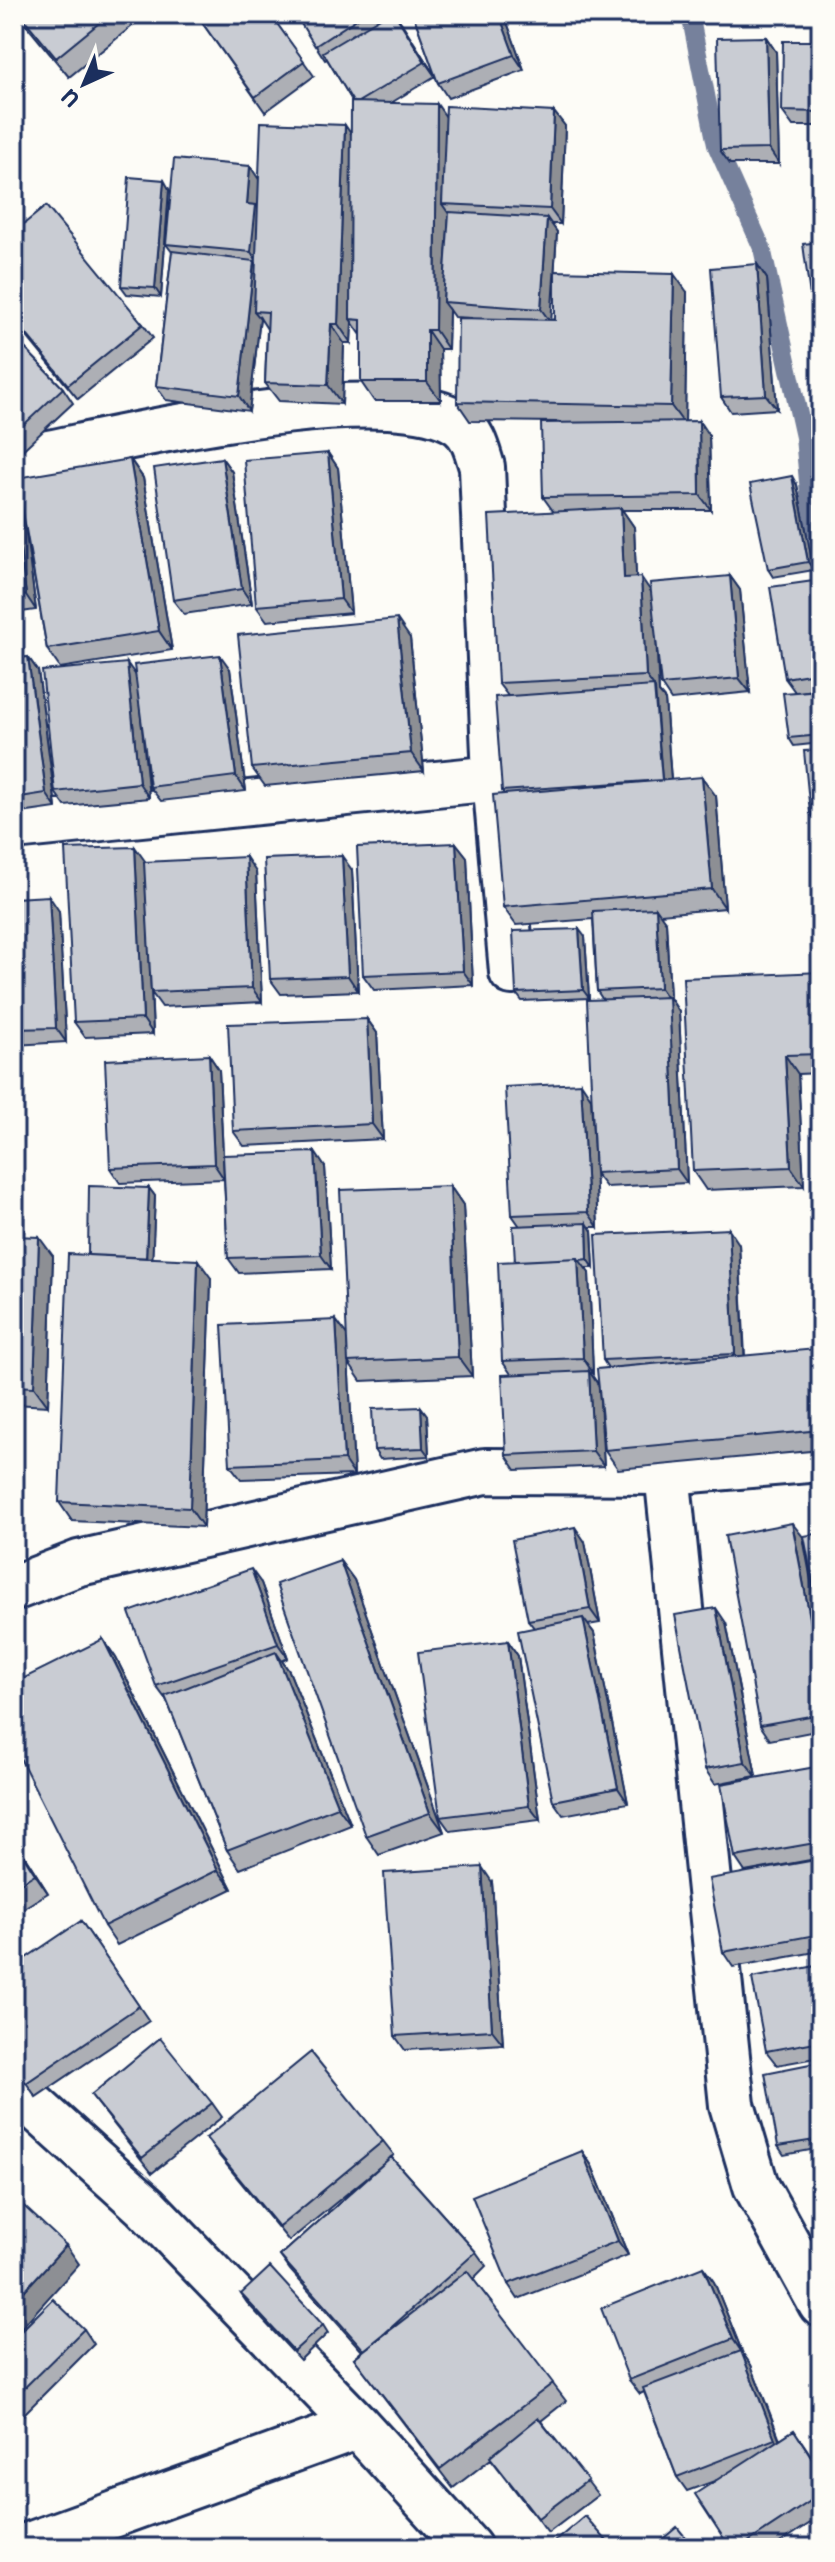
<svg xmlns="http://www.w3.org/2000/svg" width="835" height="2562" font-family="Mali,sans-serif">
	<rect width="100%" height="100%" fill="#fdfcf7"/>
	<filter id="ink" filterUnits="userSpaceOnUse"><feTurbulence type="fractalNoise" baseFrequency=".0125" numOctaves="2"/><feDisplacementMap in="SourceGraphic" scale="16" xChannelSelector="R" yChannelSelector="G"/><feConvolveMatrix kernelMatrix="1 2 1 2 8 2 1 2 1" color-interpolation-filters="sRGB"/></filter>
	<g filter="url(#ink)">
		<g fill="none" stroke-linecap="round" stroke-linejoin="round">
			<path stroke="#76819c" stroke-width="18" d="M690,14L716,145L762,248L804,437L811,515L821,545"/>
			<g stroke="#1b2f5e" stroke-width="50">
				<path id="minor" d="M14,470L44,454C129,437 391,375 460,424C474,435 477,452 482,467L495,778
					M14,827L495,778L512,972
					M667,1472L732,2105L756,2186L821,2304
					M14,2088L145,2206L358,2426L469,2548
					M21,2548L358,2426"/>
			</g>
			<g stroke="#1b2f5e" stroke-width="50">
				<path id="tertiary" d="M14,1588L79,1563L485,1471L667,1472L821,1459"/>
			</g>
			<use href="#minor" stroke="#fdfcf7" stroke-width="44"/>
			<use href="#tertiary" stroke="#fdfcf7" stroke-width="44"/>
		</g>
		<path fill="#adafb5" stroke="#1b2f5e" stroke-width="2" d="M17,14H147L69,77Z
			M196,14H270L314,76L265,112Z
			M295,14H398L396,15L435,76L391,103L446,117L554,112L565,126L561,224H551L557,232L551,320L687,292L685,421L709,436L711,510H622L634,527L636,577L651,592L730,576L740,590L750,692L671,700L661,685L656,640L659,693L665,700L671,780L716,796L725,908L660,914L666,922L670,998L679,1012L687,1183L606,1187L595,1173L603,1000L597,991L593,919L516,925L503,907L504,794L502,791L508,696L498,683L553,511L543,497L556,422L470,421L457,402L471,318L454,317L449,310L448,349H440L441,401H374L361,382V335L352,322L351,343H344L342,404L279,401L265,383L267,329L260,318L249,411L166,400L156,386L172,252L166,244L259,179L351,134L353,102L327,59L325,60Z
			M413,14H504L524,70L448,98L438,83Z
			M691,14H760L696,21Z
			M766,37L776,52L779,164H730L720,150Z
			M821,41V126H793L782,111Z
			M169,189L161,297L127,294L121,286Z
			M14,232L143,324L153,338L78,399L14,321Z
			M757,264L767,279L777,409L731,412L721,397Z
			M14,337L63,388L73,403L14,458Z
			M328,453L338,468L351,613L267,621L256,606Z
			M222,458L232,472L252,604L184,614L173,600Z
			M130,459L143,478L172,650L60,668L47,649L24,520L36,610L14,613V492L21,502Z
			M797,485L814,570L773,577L768,569Z
			M821,580V688L801,692L821,690V743L794,746L789,738L795,692L785,678Z
			M410,638L424,771L265,786L252,768Z
			M28,657L38,671L56,808L14,814V659Z
			M230,669L246,791L161,801L150,787L143,730L149,798L65,806L55,792L135,674Z
			M821,750V821L816,822L810,813Z
			M456,843L467,857L473,985L374,990L363,975Z
			M145,862L256,872L262,1002L162,1007L151,992L150,958L153,1034L85,1037L74,1022Z
			M352,870L358,991L281,994L270,979Z
			M14,898L59,911L66,1042L14,1045Z
			M585,937L589,998L522,1001L516,993Z
			M821,972V1073L798,1074L804,1186L706,1190L693,1171Z
			M367,1019L377,1033L383,1139L244,1146L233,1131Z
			M209,1055L219,1070L223,1155L325,1167L331,1269L239,1273L228,1258L224,1179L120,1183L110,1168Z
			M591,1098L598,1227H589L592,1231L594,1268H585L589,1273L593,1373H590L599,1385L608,1368L603,1360L739,1244L745,1356L821,1357V1450L618,1469L605,1450L600,1400L604,1466L516,1470L506,1455L511,1374L502,1361L519,1225L512,1215Z
			M450,1186L463,1205L472,1376L361,1381L348,1362Z
			M149,1188L155,1196L152,1258L211,1278L203,1527L72,1521L59,1502Z
			M14,1200L24,1208L23,1236L53,1256L48,1406L14,1404Z
			M347,1335L354,1475L241,1479L230,1465Z
			M421,1407L427,1415L429,1456L380,1459L374,1450Z
			M803,1537L821,1635V1730L770,1740L760,1725Z
			M585,1542L600,1623L588,1625L594,1633L628,1803L563,1815L553,1801L534,1628L528,1620Z
			M340,1561L354,1580L444,1832L379,1855L366,1836Z
			M261,1583L288,1658L282,1661L289,1671L351,1825L240,1869L227,1850L167,1701L156,1686Z
			M726,1623L756,1776L715,1784L705,1769Z
			M103,1639L116,1658L232,1889L117,1945L104,1926Z
			M508,1641L518,1656L540,1820L450,1831L440,1817Z
			M821,1766V1858L745,1872L735,1857Z
			M14,1839L48,1893L14,1914Z
			M821,1859V1951L733,1967L723,1952Z
			M492,1882L503,2044L405,2050L395,2036Z
			M81,1921L149,2021L36,2097L14,2065Z
			M821,1965V2057L777,2065L766,2051Z
			M821,2071V2148L784,2155L778,2146Z
			M91,2095L212,2103L222,2117L152,2173Z
			M206,2138L383,2141L394,2155L391,2157L476,2252L486,2266L473,2279L566,2401L541,2421L598,2495L548,2533L491,2459L453,2488L354,2358L362,2351L290,2270L280,2256L382,2165L289,2241L216,2152Z
			M582,2151L592,2166L628,2255L518,2299L508,2284Z
			M703,2267L714,2282L743,2354L751,2365L780,2439L794,2430L821,2470V2516L772,2548H730L717,2480L687,2491L677,2477L644,2392L640,2394L629,2380Z
			M241,2294L323,2325L328,2333L300,2360L247,2303Z
			M84,2329L94,2344L19,2419L14,2414V2338Z"/>
		<path fill="#8d8f94" stroke="#1b2f5e" stroke-width="2" d="M395,14L403,25L435,76L425,62Z
			M499,14H504L524,70L514,55Z
			M766,37L776,52L779,164L769,149Z
			M437,104L450,123L442,204L449,214L443,302L449,310L448,349L435,330Z
			M554,112L565,126L561,224L550,209Z
			M345,125L358,144L350,319L352,322L351,343L338,324Z
			M250,166L260,181L261,267L251,252L247,204Z
			M164,180L169,189L161,297L155,288Z
			M547,218L557,232L551,323L541,309Z
			M254,261L264,276L254,311L260,318L249,411L239,396Z
			M757,264L767,279L777,409L766,395Z
			M674,274L687,292L685,425L671,406Z
			M331,324L344,343L342,404L328,385Z
			M427,330L440,349L441,401L427,382Z
			M699,421L709,436L711,510L700,495Z
			M328,453L338,468L351,613L341,599Z
			M222,458L232,472L252,604L242,589Z
			M130,459L143,478L172,650L159,631Z
			M792,476L797,485L814,570L808,562Z
			M14,492L22,504L36,610L26,595L14,504Z
			M621,508L634,527L637,597L624,578Z
			M730,576L740,590L750,692L739,678Z
			M641,577L654,596L659,693L665,700L672,794L662,780L655,688L646,676Z
			M397,619L410,638L424,771L411,753Z
			M220,655L230,669L246,791L236,776Z
			M28,657L38,671L56,808L46,793Z
			M127,663L137,677L149,798L139,783Z
			M702,777L716,796L725,908L712,889Z
			M456,843L467,857L473,985L463,971Z
			M135,847L145,861L153,1034L143,1019Z
			M342,856L352,870L358,991L348,976Z
			M246,857L256,872L262,1002L252,988Z
			M49,896L59,911L66,1042L56,1028Z
			M656,908L666,922L670,998L679,1012L687,1183L677,1169L669,1001L660,988Z
			M579,929L585,937L589,998L583,990Z
			M367,1019L377,1033L383,1139L372,1124Z
			M209,1055L219,1070L224,1179L214,1164Z
			M785,1055L798,1074L804,1186L791,1167Z
			M581,1083L591,1098L598,1227L588,1212Z
			M315,1152L325,1167L331,1269L321,1255Z
			M450,1186L463,1205L472,1376L458,1357Z
			M149,1188L155,1196L152,1268L146,1259Z
			M19,1200L24,1208L23,1243L17,1235Z
			M587,1223L592,1231L594,1268L588,1259Z
			M729,1229L739,1244L745,1369L735,1354Z
			M39,1237L53,1256L48,1406L34,1387Z
			M578,1258L589,1273L593,1373L583,1358Z
			M198,1260L211,1278L203,1527L190,1508Z
			M336,1320L347,1335L354,1475L344,1460Z
			M816,1349L821,1357V1401Z
			M589,1371L599,1386L604,1466L593,1451Z
			M421,1407L427,1415L429,1456L423,1448Z
			M792,1523L803,1537L821,1635V1676Z
			M575,1527L585,1542L600,1623L590,1609Z
			M340,1561L354,1580L444,1832L430,1813Z
			M251,1569L261,1583L288,1658L278,1644Z
			M716,1608L726,1623L756,1776L745,1762Z
			M583,1618L594,1633L628,1803L618,1788Z
			M103,1639L116,1658L232,1889L218,1870Z
			M508,1641L518,1656L540,1820L529,1806Z
			M276,1652L289,1671L351,1825L338,1807Z
			M14,1839L48,1893L35,1874L14,1841Z
			M482,1867L492,1882L503,2044L492,2030Z
			M815,2063L821,2074V2096Z
			M582,2151L592,2166L628,2255L618,2241Z
			M66,2245L79,2264L14,2336V2302Z
			M703,2267L714,2282L743,2354L733,2339Z
			M741,2351L751,2365L785,2454L775,2439Z"/>
		<path fill="#c9ccd3" stroke="#1b2f5e" stroke-width="2" d="M20,14H110L56,58Z
			M196,14H270L304,61L255,97Z
			M295,14H364L315,46Z
			M387,14H395L425,62L358,102H353L323,52Z
			M413,14H499L514,55L438,83Z
			M766,37L769,149L720,150L717,38Z
			M783,41H821V112L782,111Z
			M351,102L437,104L435,330H427V382H361V320L350,319Z
			M446,106L554,112L550,209L442,204Z
			M261,122L345,125L338,324H331L328,385L265,383L268,312L254,311Z
			M174,159L250,166L247,204L256,205L251,252L166,244Z
			M129,177L164,180L155,288L121,286Z
			M46,206L143,324L68,385L14,319V232Z
			M449,212L547,218L541,309L443,302Z
			M821,242V377L803,244Z
			M172,251L254,261L239,396L156,386Z
			M757,264L766,395L721,397L711,268Z
			M555,271L674,274L671,406L457,402L458,318L555,320Z
			M14,337L63,388L14,434Z
			M699,421L700,495L543,497L541,423Z
			M328,453L341,599L256,606L244,460Z
			M222,458L242,589L173,600L154,468Z
			M130,459L159,631L47,649L17,478Z
			M792,476L808,562L768,569L750,484Z
			M14,504L26,595L14,597Z
			M621,508L624,578L641,577L646,676L498,683L489,515Z
			M730,576L739,678L661,685L650,583Z
			M821,580V672L785,678L770,587Z
			M397,619L411,753L252,768L238,635Z
			M220,655L236,776L150,787L134,665Z
			M28,657L46,793L14,798V659Z
			M127,663L139,783L55,792L42,671Z
			M654,686L662,780L502,791L495,697Z
			M821,690V735L789,738L783,693Z
			M821,750V812L810,813L804,751Z
			M702,777L712,889L503,907L493,795Z
			M456,843L463,971L363,975L357,847Z
			M135,847L143,1019L74,1022L65,849Z
			M342,856L348,976L270,979L264,859Z
			M246,857L252,988L151,992L144,862Z
			M49,896L56,1028L14,1029V898Z
			M656,908L660,988L597,991L593,911Z
			M579,929L583,990L516,993L513,931Z
			M821,972V1054L785,1055L791,1167L693,1171L683,978Z
			M669,997L677,1169L595,1173L587,1000Z
			M367,1019L372,1124L233,1131L228,1024Z
			M209,1055L214,1164L110,1168L105,1060Z
			M581,1083L588,1212L512,1215L505,1087Z
			M315,1152L321,1255L228,1258L223,1155Z
			M89,1186L149,1188L146,1258L88,1255Z
			M450,1186L458,1357L348,1362L340,1190Z
			M14,1200H19L17,1235H14Z
			M587,1223L588,1259L579,1260L578,1258L515,1261L513,1226Z
			M729,1229L735,1354L603,1360L596,1235Z
			M14,1236L39,1237L34,1387L14,1386Z
			M68,1254L198,1260L190,1508L59,1502Z
			M578,1258L583,1358L502,1361L498,1262Z
			M336,1320L344,1460L230,1465L222,1325Z
			M816,1349L821,1401V1430L605,1450L597,1369Z
			M589,1371L593,1451L506,1455L502,1375Z
			M421,1407L423,1448L374,1450L372,1409Z
			M792,1523L821,1676V1714L760,1725L725,1536Z
			M575,1527L590,1609L528,1620L512,1540Z
			M821,1533V1624L804,1536Z
			M340,1561L430,1813L366,1836L276,1584Z
			M251,1569L278,1644L156,1686L129,1612Z
			M716,1608L745,1762L705,1769L675,1615Z
			M583,1618L618,1788L553,1801L518,1631Z
			M103,1639L218,1870L104,1926L14,1746V1683Z
			M508,1641L529,1806L440,1817L418,1652Z
			M276,1652L338,1807L227,1850L165,1696Z
			M821,1766V1842L735,1857L721,1784Z
			M14,1841L35,1874L14,1887Z
			M821,1859V1934L723,1952L709,1879Z
			M482,1867L492,2030L395,2036L384,1873Z
			M81,1921L139,2006L26,2083L14,2065V1966Z
			M821,1965V2041L766,2051L752,1978Z
			M160,2038L212,2103L142,2158L91,2095Z
			M311,2052L383,2141L279,2227L206,2138Z
			M815,2063L821,2096V2139L778,2146L765,2073Z
			M582,2151L618,2241L508,2284L472,2196Z
			M391,2157L476,2252L385,2333L364,2350L280,2256Z
			M14,2197L66,2245L14,2302Z
			M270,2267L323,2325L294,2351L241,2294Z
			M703,2267L733,2339L629,2380L601,2308Z
			M467,2271L553,2383L440,2469L354,2358Z
			M53,2299L84,2329L14,2398V2338Z
			M741,2351L775,2439L677,2477L643,2388Z
			M538,2418L588,2480L538,2518L490,2457Z
			M794,2430L821,2472V2494L739,2548H730L695,2494Z
			M585,2516L613,2548H547Z
			M677,2527L694,2548H652Z"/>
	</g>
	<rect width="835" height="2562" fill="none" stroke="#fdfcf7" stroke-width="48"/>
	<rect x="24" y="24" width="787" height="2514" fill="none" stroke="#1b2f5e" stroke-width="3" filter="url(#ink)"/>
	<g transform="translate(84 84) rotate(224)" stroke="#fdfcf7" stroke-width="6" paint-order="stroke">
	<path d="M0-6L14 30L0 20L-14 30Z" fill="#1b2f5e"/>
	<text y="-12" font-size="22" font-weight="bold" text-anchor="middle" fill="#1b2f5e">U</text>
	</g>
</svg>
